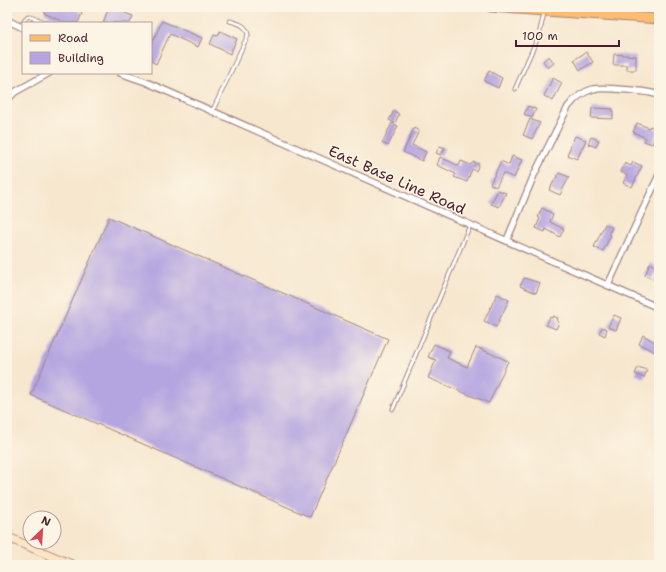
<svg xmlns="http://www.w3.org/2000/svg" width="666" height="572" font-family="'Shantell Sans',sans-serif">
	<rect width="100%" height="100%" fill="#fcf5e5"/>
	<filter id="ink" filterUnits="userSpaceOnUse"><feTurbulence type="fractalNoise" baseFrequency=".025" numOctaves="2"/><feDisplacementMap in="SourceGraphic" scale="8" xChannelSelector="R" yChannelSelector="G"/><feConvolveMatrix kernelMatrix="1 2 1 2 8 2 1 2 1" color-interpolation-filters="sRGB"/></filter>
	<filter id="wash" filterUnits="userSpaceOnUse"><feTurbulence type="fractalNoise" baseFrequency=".012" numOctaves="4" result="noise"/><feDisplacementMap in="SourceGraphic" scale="16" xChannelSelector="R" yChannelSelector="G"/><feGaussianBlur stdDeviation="0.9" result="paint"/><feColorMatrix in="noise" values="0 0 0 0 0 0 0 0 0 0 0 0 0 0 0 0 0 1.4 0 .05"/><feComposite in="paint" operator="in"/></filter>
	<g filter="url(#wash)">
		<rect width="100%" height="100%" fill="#f7e7cf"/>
		<g id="blocks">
			<path fill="#b4a4e0" d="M47,7H69L82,13L78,23H65L44,13Z
				M109,7L133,16L130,23H103Z
				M162,21L202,38L198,47L170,34L156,64L151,61V45Z
				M220,31L237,39L230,54L210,44L214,35L218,36Z
				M586,52L593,62L580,70L574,60Z
				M614,54L636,56V70H627V65H613Z
				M549,56L554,63L548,68L543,61Z
				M489,71L502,78L498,88L484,81Z
				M553,78L562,83L553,101L544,96Z
				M528,106L536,109L532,118L524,114Z
				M592,108L613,109V119L591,118Z
				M394,111L399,114L395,123L389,120Z
				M530,119L540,123L532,139L523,135Z
				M392,123L398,126L388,146L382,143Z
				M637,123L649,128L650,126L658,130L652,144L644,141L646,138L633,132Z
				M414,128L419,131L412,145L426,152L422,161L403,152Z
				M575,136L586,140L577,159L567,155Z
				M591,137L599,140L596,147L588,144Z
				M440,146L445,148L441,155L436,153Z
				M512,156L522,160L514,178L503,173L496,187L490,184L501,161L509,165Z
				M440,157L459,166L461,161L471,165L473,162L479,164L476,171L472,169L467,182L454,177L456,174L437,165Z
				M633,162L642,166L632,187L623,183L627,175L621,172L625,163L631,166Z
				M559,173L569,177L560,195L549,190Z
				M498,190L506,193L499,207L491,204Z
				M542,208L553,214L550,222L564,229L560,237L546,229L545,232L536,228L540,218L538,217Z
				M109,217L388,339L310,517L31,395Z
				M605,224L612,227L609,234L611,235L603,251L594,247Z
				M650,263L656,266L654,269L657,270L653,279L645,275Z
				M524,278L540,283L536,293L520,286Z
				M497,294L509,300L496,327L484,321Z
				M614,315L621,318L616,330L608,327Z
				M553,316L558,318L557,321L559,322L556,329L546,325L550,317L552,318Z
				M602,327L607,329L605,336L599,333Z
				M643,335L658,344L655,352L639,344Z
				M434,344L450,351L447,358L467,367L476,347L508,361L489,403L428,378L436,360L428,357Z
				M638,367L647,370L644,378L635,374Z"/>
		</g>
	</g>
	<g filter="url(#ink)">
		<use href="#blocks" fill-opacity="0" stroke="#a0837d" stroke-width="1"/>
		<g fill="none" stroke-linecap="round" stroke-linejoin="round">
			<g stroke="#a0837d" stroke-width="5">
				<path id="lane" d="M21,27L24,20L28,16L48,23
					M515,89L539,35L544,13
					M212,112L248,35C246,25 240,24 230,21
					M393,409L470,225"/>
			</g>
			<g stroke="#a0837d" stroke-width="8">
				<path id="street" d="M7,20L23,28
					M120,73L146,82L659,308
					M7,100L15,92L49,73
					M507,240L534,175L568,107C575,98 582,92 593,89C604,87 648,91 659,95
					M608,285L659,175"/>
			</g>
			<g stroke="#a0837d" stroke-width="10">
				<path id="secondary" d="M7,537L73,565"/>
			</g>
			<g stroke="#a0837d" stroke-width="11">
				<path id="primary" d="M490,7L659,19"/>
			</g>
			<path stroke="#a0837d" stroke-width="1" stroke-dasharray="1 3" stroke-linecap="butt" d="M551,186L553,182"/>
			<use href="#lane" stroke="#fff" stroke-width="3"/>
			<use href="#street" stroke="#fff" stroke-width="5.5"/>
			<use href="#secondary" stroke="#ffe4c6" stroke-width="8"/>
			<use href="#primary" stroke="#febc70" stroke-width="9"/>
		</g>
	</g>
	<g text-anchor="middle" stroke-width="3" stroke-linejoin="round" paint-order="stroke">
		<g font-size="15" fill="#4a1f2b" stroke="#fcf5e5">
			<text transform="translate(397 180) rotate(24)" y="5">East Base Line Road</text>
		</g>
	</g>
	<rect width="666" height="572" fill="none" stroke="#fcf5e5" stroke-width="24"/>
	<rect x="22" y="22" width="130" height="52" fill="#fcf5e5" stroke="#b59f9b"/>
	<rect x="30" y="35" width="20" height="6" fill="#febc70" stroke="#b59f9b"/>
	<text x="58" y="42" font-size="12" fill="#4a1f2b">Road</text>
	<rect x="30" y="52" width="20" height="12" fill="#b4a4e0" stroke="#b59f9b"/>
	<text x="58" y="62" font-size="12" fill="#4a1f2b">Building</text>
	<g transform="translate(42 530) rotate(25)"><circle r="19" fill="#fcf5e5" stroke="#b59f9b"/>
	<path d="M0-3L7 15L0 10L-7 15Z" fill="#d1495b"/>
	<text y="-6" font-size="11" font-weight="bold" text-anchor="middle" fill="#4a1f2b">N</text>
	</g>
	<path d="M516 40v6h103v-6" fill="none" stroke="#4a1f2b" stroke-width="2"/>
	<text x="522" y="40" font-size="12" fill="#4a1f2b" stroke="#fcf5e5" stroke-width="3" paint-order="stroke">100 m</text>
</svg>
